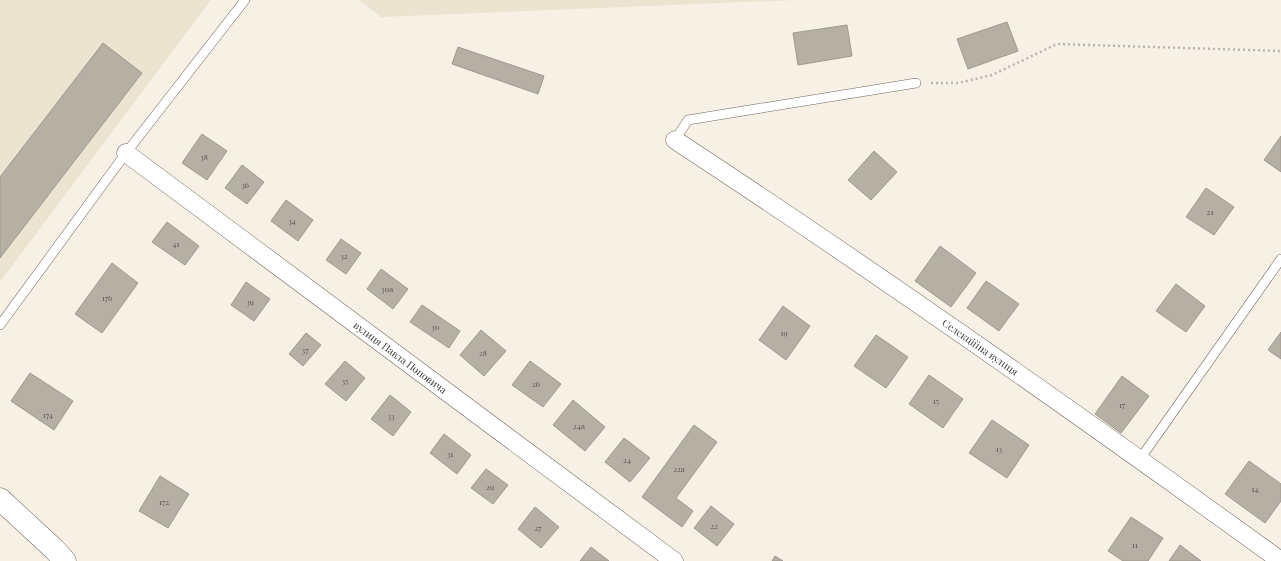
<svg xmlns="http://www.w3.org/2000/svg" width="1281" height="561" font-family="'Playfair Display',serif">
	<rect width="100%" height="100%" fill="#f7f0e4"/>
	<path fill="#ede3d1" d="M0,0H211L0,282Z
		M359,0H796L381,17Z"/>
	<path fill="#b6afa4" stroke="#9f998e" d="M1007,22L1018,51L968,69L957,39Z
		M847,25L852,56L798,65L793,33Z
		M103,43L142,73L0,258V177Z
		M458,47L544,76L538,94L452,64Z
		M202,134L227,151L207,180L182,163Z
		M1281,136V172L1264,160Z
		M874,151L897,172L871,200L848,180Z
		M242,165L264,182L247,204L225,188Z
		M1206,188L1234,207L1214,235L1186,217Z
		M286,200L313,220L298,241L271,221Z
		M167,222L199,246L185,265L152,242Z
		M341,239L361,253L346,274L326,260Z
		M940,246L976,273L951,307L915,281Z
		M112,263L138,283L102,333L75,314Z
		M381,269L408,289L393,309L367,289Z
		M986,281L1019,304L999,331L967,308Z
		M246,282L270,299L254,321L231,305Z
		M1176,284L1205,306L1186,332L1156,311Z
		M422,305L460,331L449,348L410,322Z
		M783,306L810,326L786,360L759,340Z
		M481,330L506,351L484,376L460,355Z
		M1281,332V359L1268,350Z
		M306,333L321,345L303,366L289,354Z
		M876,335L908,357L886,388L854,366Z
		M345,361L365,378L346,401L325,384Z
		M530,361L561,384L543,407L512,385Z
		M30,373L73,401L54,430L11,401Z
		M929,375L963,399L943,428L909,404Z
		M1122,376L1149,396L1121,433L1095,414Z
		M390,395L411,412L393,436L371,419Z
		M573,400L605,427L585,451L553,425Z
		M992,420L1029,445L1007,478L969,453Z
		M694,425L717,442L676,498L693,511L682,527L642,497Z
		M444,434L471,455L457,474L430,453Z
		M624,438L650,458L630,482L605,462Z
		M1249,461L1281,484V501L1265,523L1225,494Z
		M486,469L508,485L493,504L471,488Z
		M160,476L189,494L168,528L139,511Z
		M711,506L734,524L717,546L694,528Z
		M535,507L559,527L541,548L518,529Z
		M1131,517L1163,538L1148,561H1123L1108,551Z
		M1180,545L1201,561H1169Z
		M591,547L609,561H580Z
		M775,556L783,561H772Z"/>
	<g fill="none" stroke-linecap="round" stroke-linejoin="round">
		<g stroke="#6d675d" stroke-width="10">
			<path id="service" d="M675,140L688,120L916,83
				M0,325L126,153L245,0
				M1140,459L1281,259"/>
		</g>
		<g stroke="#6d675d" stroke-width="19">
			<g id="minor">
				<path id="s1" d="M675,140C881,275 1082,417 1281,561"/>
				<path id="s2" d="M126,153L674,561"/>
			</g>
		</g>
		<g stroke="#6d675d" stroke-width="23">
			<path id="primary" d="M0,499L54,549L65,561"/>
		</g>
		<path stroke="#bbb5ac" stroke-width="2.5" stroke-dasharray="2 3" stroke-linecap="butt" d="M931,83H958L992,75L1057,44L1281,51"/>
		<use href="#service" stroke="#fff" stroke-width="9"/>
		<use href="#minor" stroke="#fff" stroke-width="18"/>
		<use href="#primary" stroke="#fff" stroke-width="22"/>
	</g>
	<g text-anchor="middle" stroke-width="3.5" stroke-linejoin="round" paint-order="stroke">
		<g font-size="8" fill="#58544e">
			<text x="204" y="160">38</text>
			<text x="245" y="188">36</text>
			<text x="1210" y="215">21</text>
			<text x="292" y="224">34</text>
			<text x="176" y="247">41</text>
			<text x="344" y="259">32</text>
			<text x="387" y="292">30а</text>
			<text x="107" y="301">176</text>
			<text x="250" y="305">39</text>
			<text x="435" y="330">30</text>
			<text x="784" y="336">19</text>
			<text x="305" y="353">37</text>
			<text x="483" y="356">28</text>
			<text x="345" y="384">35</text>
			<text x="536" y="387">26</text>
			<text x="936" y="404">15</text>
			<text x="1122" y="408">17</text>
			<text x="48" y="418">174</text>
			<text x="391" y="419">33</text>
			<text x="579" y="429">24а</text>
			<text x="999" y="452">13</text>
			<text x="450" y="457">31</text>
			<text x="627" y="463">24</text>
			<text x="679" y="472">22а</text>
			<text x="490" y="490">29</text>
			<text x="1255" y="492">14</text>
			<text x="164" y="505">172</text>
			<text x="714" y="529">22</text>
			<text x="538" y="531">27</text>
			<text x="1135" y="548">11</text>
		</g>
		<g font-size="10" fill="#383531" stroke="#fefefe">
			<text dy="4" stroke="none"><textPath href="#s1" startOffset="369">Селекційна вулиця</textPath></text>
			<text dy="4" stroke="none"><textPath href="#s2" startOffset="342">вулиця Павла Поповича</textPath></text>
		</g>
	</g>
</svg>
